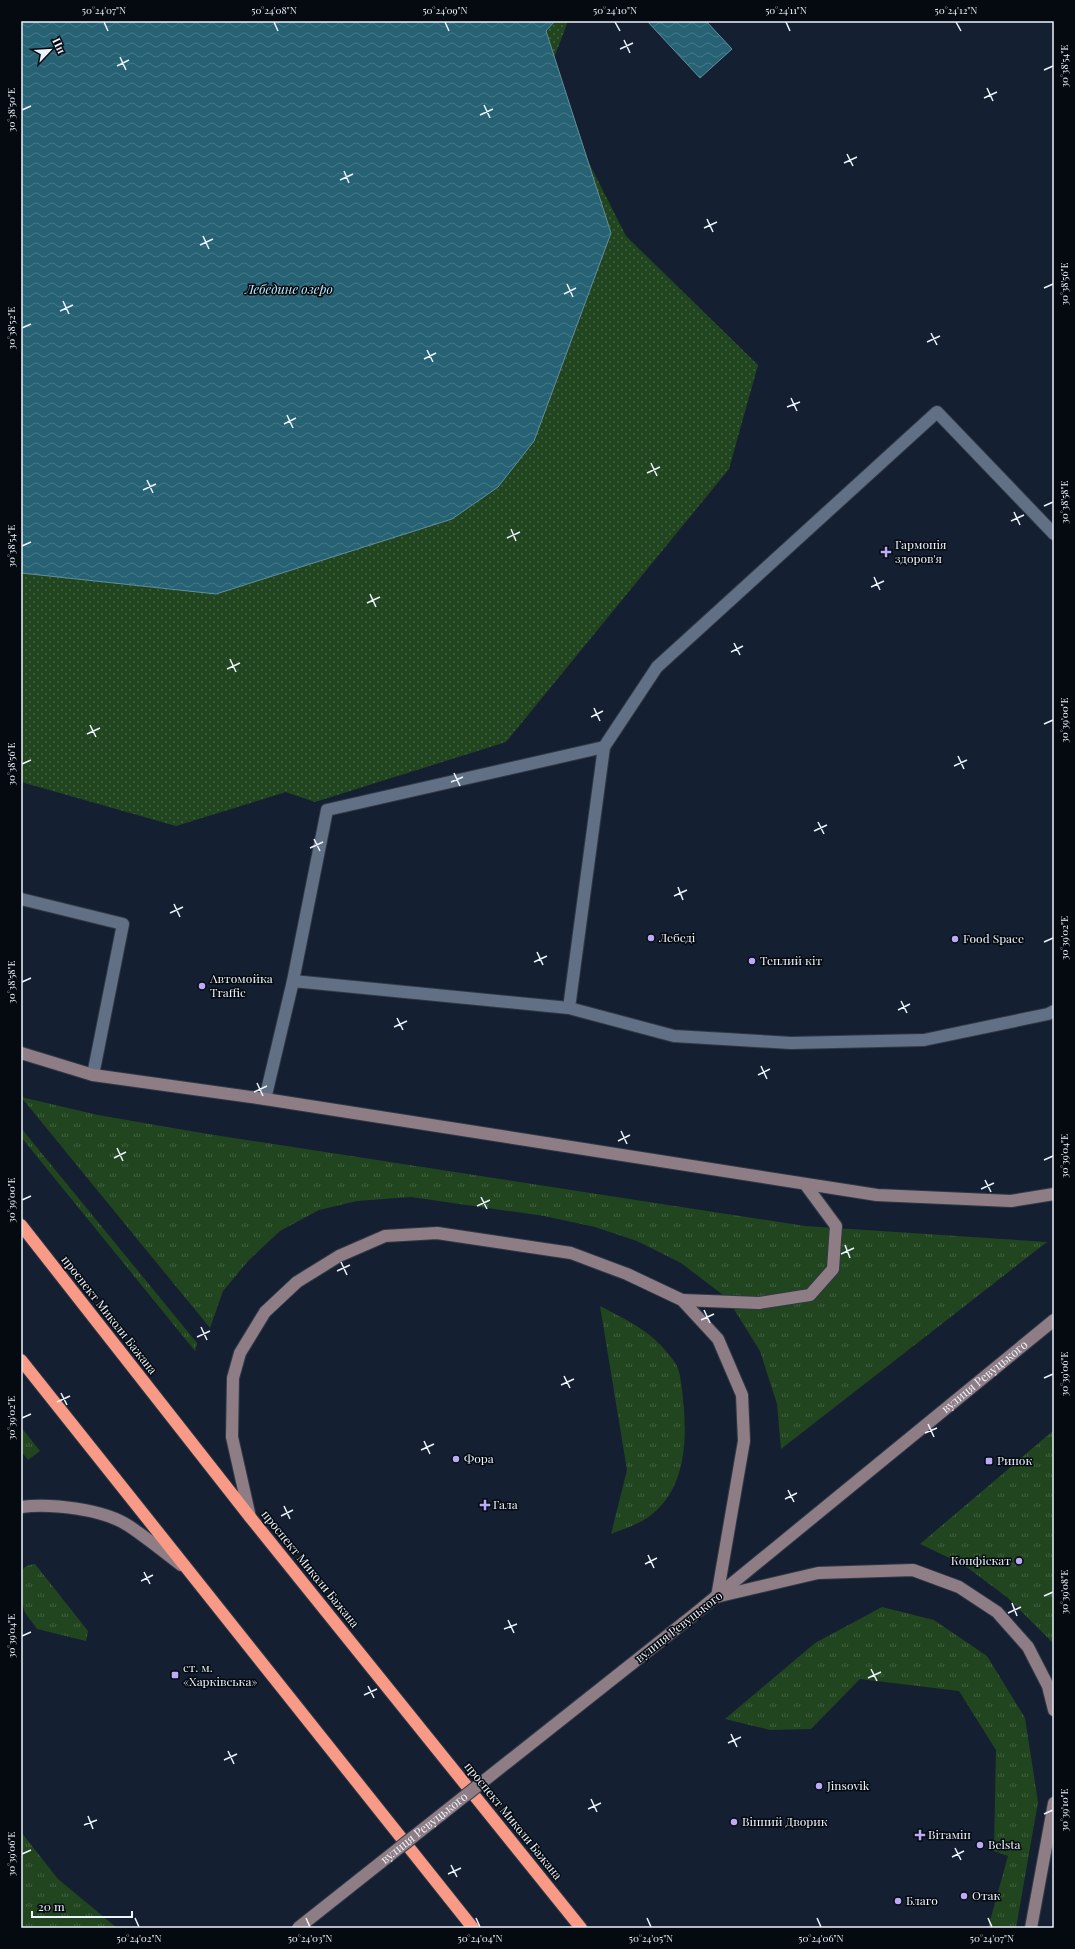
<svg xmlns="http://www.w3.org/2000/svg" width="1075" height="1949" font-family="'Playfair Display',serif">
	<defs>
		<pattern id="grass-tufts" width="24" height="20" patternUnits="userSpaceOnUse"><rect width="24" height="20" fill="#21451f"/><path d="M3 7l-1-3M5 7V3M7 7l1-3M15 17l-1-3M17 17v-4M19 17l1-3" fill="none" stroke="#426040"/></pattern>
		<pattern id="park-dots" width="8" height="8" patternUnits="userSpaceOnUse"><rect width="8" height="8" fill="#21451f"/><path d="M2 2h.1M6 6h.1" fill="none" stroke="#426040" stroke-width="1.8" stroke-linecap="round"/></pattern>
		<pattern id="water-waves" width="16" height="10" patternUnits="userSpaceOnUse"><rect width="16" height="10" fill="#266273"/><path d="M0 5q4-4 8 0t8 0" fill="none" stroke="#467988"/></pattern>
	</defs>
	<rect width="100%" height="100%" fill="#142031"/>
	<path fill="url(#grass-tufts)" d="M21,1097L98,1115L208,1134L805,1226L1047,1242L781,1449L777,1404L760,1351L727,1298L681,1263L637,1241L595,1227L544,1216L411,1197L357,1201L319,1210L280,1231L249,1260L223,1291L210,1328Z
		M21,1128L197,1343L195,1351L21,1137Z
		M600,1306C632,1323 654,1332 676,1364C681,1372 683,1398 684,1408C687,1450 683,1497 642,1521C633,1526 621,1530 611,1534L627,1470Z
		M21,1427L40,1451L28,1460L21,1451Z
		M1054,1430V1644L1008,1598L964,1565L920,1544Z
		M35,1564L88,1631L86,1641L37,1629C34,1624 29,1619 26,1614C21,1605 18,1580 22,1571C25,1565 30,1565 35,1564Z
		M882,1607L934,1620L987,1656L1025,1718L1038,1802L1016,1928H988L1008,1856L994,1851L996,1750L959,1691L860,1679L811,1729L770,1730L725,1719L815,1643Z
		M21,1832L58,1879L117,1928H21Z"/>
	<path fill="url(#park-dots)" d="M21,21H568L554,58L589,163L626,236L758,365L729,469L506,742L315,802L286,792L176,826L21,782Z"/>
	<path fill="url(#water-waves)" stroke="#628e9c" d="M21,21H555L546,31L611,233L534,441L498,487L452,519L216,594L21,573Z
		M647,21H706L732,49L700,78Z"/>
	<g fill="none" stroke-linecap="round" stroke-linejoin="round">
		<g stroke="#313947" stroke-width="14">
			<path id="lane" d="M604,747L657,667L937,412L1054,534
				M21,899L123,924L93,1075
				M569,1008L674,1036L791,1043L924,1040L1048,1014L1054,1011
				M265,1099L293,981L327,810L604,747L569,1008L293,981"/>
		</g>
		<g stroke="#313947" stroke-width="14">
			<g id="secondary">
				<path d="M21,1053L93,1075L265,1099L877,1195L1011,1201L1054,1194"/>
				<path d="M682,1300L759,1303L810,1295L833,1269L836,1226L805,1184"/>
				<path d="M21,1507C50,1503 104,1509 129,1526C147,1538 164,1552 181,1565"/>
				<path d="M250,1517L232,1437L233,1378L240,1353L265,1312L297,1282L339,1256L385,1236L437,1233L571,1253L627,1274L682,1300L718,1339L742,1395L744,1441L717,1597"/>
				<path d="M720,1596L818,1573L913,1570L959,1587L997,1612L1028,1647L1048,1686L1054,1710"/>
				<path id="s1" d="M696,1613L1054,1320"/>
				<path d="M1031,1928L1054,1803"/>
			</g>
		</g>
		<g stroke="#313947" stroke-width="14">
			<path id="highway" d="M21,1225L250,1517L581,1928
				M21,1360L473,1928"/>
		</g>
		<use href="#lane" stroke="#617084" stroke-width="12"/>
		<use href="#secondary" stroke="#8f7d85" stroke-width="12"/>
		<use href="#highway" stroke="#f99a87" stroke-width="12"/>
		<g stroke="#313947" stroke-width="14" stroke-linecap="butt">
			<g id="secondary-bridge">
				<path id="s2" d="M298,1928L696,1613"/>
			</g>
		</g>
		<use href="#secondary-bridge" stroke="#8f7d85" stroke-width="12"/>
	</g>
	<path fill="none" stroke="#edf4fd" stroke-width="1.5" d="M104,22L108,31M274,22L278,31M445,22L449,31M615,22L620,31M786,22L790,31M956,22L961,31M624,40L630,53M620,49L633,43M120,57L126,70M117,66L129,60M1044,70L1053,66M987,88L993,101M984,98L997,92M484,105L490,118M22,110L31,106M480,115L493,109M847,154L853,166M844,163L857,157M344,171L349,183M340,180L353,174M707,219L713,232M704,228L717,222M203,236L209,249M200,245L213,239M567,284L573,297M1044,288L1053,284M564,294L576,288M63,301L69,314M60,311L73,305M22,328L31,324M931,333L937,345M927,342L940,336M427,350L433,362M424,359L436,353M791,398L797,411M787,407L800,402M287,415L293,428M284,424L296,418M651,463L657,476M647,473L660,467M147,480L153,493M143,490L156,484M1044,506L1053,502M1014,512L1020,525M1011,521L1024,515M511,529L516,541M507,538L520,532M22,546L31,542M874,577L880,590M871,587L884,581M370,594L376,607M367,603L380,597M734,643L740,655M731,652L743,646M230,659L236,672M227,669L240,663M594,708L600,721M591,717L603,711M1044,724L1053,720M90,725L96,737M87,734L100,728M958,756L964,769M22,764L31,760M954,766L967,760M454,773L460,786M451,782L463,777M818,822L824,834M814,831L827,825M314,839L320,851M310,848L323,842M678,887L683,900M674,896L687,890M174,904L180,917M170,913L183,907M1044,942L1053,938M537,952L543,965M534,962L547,956M22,982L31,978M901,1001L907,1013M898,1010L910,1004M397,1018L403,1030M394,1027L407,1021M761,1066L767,1079M758,1075L770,1069M257,1083L263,1096M254,1092L267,1086M621,1131L627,1144M618,1141L630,1135M117,1148L123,1161M114,1158L126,1152M1044,1160L1053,1156M985,1180L991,1192M981,1189L994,1183M481,1197L487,1209M22,1200L31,1196M477,1206L490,1200M845,1245L850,1258M841,1254L854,1248M341,1262L347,1275M337,1271L350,1265M704,1310L710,1323M701,1320L714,1314M201,1327L207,1340M197,1337L210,1331M564,1376L570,1388M1044,1378L1053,1374M561,1385L574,1379M61,1393L67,1405M57,1402L70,1396M22,1418L31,1414M928,1424L934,1437M925,1433L937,1428M424,1441L430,1454M421,1450L434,1444M788,1490L794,1502M785,1499L797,1493M284,1506L290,1519M281,1516L293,1510M648,1555L654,1568M645,1564L657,1558M144,1572L150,1584M141,1581L153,1575M1044,1596L1053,1592M1012,1603L1017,1616M1008,1613L1021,1607M508,1620L514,1633M504,1629L517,1624M22,1636L31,1632M871,1669L877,1681M868,1678L881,1672M368,1686L374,1698M364,1695L377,1689M731,1734L737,1747M728,1743L741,1737M228,1751L234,1764M224,1760L237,1754M591,1799L597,1812M588,1809L601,1803M1044,1814L1053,1810M88,1816L93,1829M84,1825L97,1820M955,1848L961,1860M22,1854L31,1850M952,1857L964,1851M451,1865L457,1877M448,1874L461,1868M135,1918L139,1927M306,1918L310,1927M476,1918L480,1927M647,1918L651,1927M817,1918L821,1927M988,1918L992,1927"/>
	<g fill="#bbaaf6" stroke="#050a11" stroke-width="1.5">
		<path d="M884 546h4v4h4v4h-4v4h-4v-4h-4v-4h4z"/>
		<circle cx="651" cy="938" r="4"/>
		<circle cx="955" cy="939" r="4"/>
		<circle cx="752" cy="961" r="4"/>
		<circle cx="202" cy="986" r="4"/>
		<circle cx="456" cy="1459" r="4"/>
		<rect x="985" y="1457" width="8" height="8" rx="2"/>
		<path d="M483 1499h4v4h4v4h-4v4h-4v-4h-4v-4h4z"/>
		<circle cx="1019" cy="1561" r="4"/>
		<rect x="171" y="1671" width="8" height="8" rx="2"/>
		<circle cx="819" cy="1786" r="4"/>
		<circle cx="734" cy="1822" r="4"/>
		<path d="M918 1829h4v4h4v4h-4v4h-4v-4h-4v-4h4z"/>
		<circle cx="980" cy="1845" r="4"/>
		<circle cx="964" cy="1896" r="4"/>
		<circle cx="898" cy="1901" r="4"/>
	</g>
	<g text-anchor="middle" stroke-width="3" stroke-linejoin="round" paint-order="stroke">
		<g font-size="12" fill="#edf4fd" stroke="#050a11" text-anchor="start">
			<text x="895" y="549">Гармонія<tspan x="895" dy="14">здоров'я</tspan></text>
			<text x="659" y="942">Лебеді</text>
			<text x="963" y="943">Food Space</text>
			<text x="760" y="965">Теплий кіт</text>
			<text x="210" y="983">Автомойка<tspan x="210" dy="14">Traffic</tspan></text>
			<text x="464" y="1463">Фора</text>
			<text x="997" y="1465">Ринок</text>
			<text x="493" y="1509">Гала</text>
			<text x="1011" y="1565" text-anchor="end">Конфіскат</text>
			<text x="183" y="1672">ст. м.<tspan x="183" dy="14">«Харківська»</tspan></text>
			<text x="827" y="1790">Jinsovik</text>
			<text x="742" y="1826">Вінний Дворик</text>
			<text x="928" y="1839">Вітамін</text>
			<text x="988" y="1849">Belsta</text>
			<text x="972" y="1900">Отак</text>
			<text x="906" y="1905">Благо</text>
		</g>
		<g font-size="12" fill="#edf4fd" stroke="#050a11">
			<text transform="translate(109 1315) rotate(52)" y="4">проспект Миколи Бажана</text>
			<text dy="4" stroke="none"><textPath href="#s1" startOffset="373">вулиця Ревуцького</textPath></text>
			<text transform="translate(310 1569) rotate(51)" y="4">проспект Миколи Бажана</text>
			<text transform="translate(679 1627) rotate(-38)" y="4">вулиця Ревуцького</text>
			<text transform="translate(513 1821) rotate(51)" y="4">проспект Миколи Бажана</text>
			<text dy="4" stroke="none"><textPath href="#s2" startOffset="161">вулиця Ревуцького</textPath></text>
		</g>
		<g font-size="13" font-style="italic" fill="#baedfd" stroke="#050a11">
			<text x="289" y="294">Лебедине озеро</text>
		</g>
	</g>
	<rect width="1075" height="1949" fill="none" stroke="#050a11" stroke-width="44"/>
	<g transform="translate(50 50) rotate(65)" stroke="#050a11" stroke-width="3" paint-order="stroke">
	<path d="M0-3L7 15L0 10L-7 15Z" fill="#edf4fd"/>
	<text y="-6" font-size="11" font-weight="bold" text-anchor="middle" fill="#edf4fd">Пн</text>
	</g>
	<path d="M32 1911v6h100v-6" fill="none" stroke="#edf4fd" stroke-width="2"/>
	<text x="38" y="1911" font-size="12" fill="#edf4fd" stroke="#050a11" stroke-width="3" paint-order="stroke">20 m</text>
	<rect x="22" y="22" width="1031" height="1905" fill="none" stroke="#edf4fd" stroke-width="1.5"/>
	<g font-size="10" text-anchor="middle" fill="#edf4fd">
		<text x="104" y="14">50°24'07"N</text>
		<text x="274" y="14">50°24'08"N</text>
		<text x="445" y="14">50°24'09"N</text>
		<text x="615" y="14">50°24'10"N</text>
		<text x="786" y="14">50°24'11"N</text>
		<text x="956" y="14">50°24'12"N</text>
		<text transform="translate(1064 66) rotate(-90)" y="4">30°38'54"E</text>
		<text transform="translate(11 110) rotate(-90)" y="4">30°38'50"E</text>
		<text transform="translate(1064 284) rotate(-90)" y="4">30°38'56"E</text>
		<text transform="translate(11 328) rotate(-90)" y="4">30°38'52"E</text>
		<text transform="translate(1064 502) rotate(-90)" y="4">30°38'58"E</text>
		<text transform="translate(11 546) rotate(-90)" y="4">30°38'54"E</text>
		<text transform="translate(1064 720) rotate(-90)" y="4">30°39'00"E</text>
		<text transform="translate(11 764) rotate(-90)" y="4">30°38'56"E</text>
		<text transform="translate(1064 938) rotate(-90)" y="4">30°39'02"E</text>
		<text transform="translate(11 982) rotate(-90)" y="4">30°38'58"E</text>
		<text transform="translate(1064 1156) rotate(-90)" y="4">30°39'04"E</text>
		<text transform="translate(11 1200) rotate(-90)" y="4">30°39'00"E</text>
		<text transform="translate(1064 1374) rotate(-90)" y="4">30°39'06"E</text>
		<text transform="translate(11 1418) rotate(-90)" y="4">30°39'02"E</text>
		<text transform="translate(1064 1592) rotate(-90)" y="4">30°39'08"E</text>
		<text transform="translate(11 1636) rotate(-90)" y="4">30°39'04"E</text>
		<text transform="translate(1064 1810) rotate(-90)" y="4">30°39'10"E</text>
		<text transform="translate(11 1854) rotate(-90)" y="4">30°39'06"E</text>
		<text x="139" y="1942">50°24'02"N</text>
		<text x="310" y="1942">50°24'03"N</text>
		<text x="480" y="1942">50°24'04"N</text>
		<text x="651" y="1942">50°24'05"N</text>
		<text x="821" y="1942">50°24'06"N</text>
		<text x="992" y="1942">50°24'07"N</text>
	</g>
</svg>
